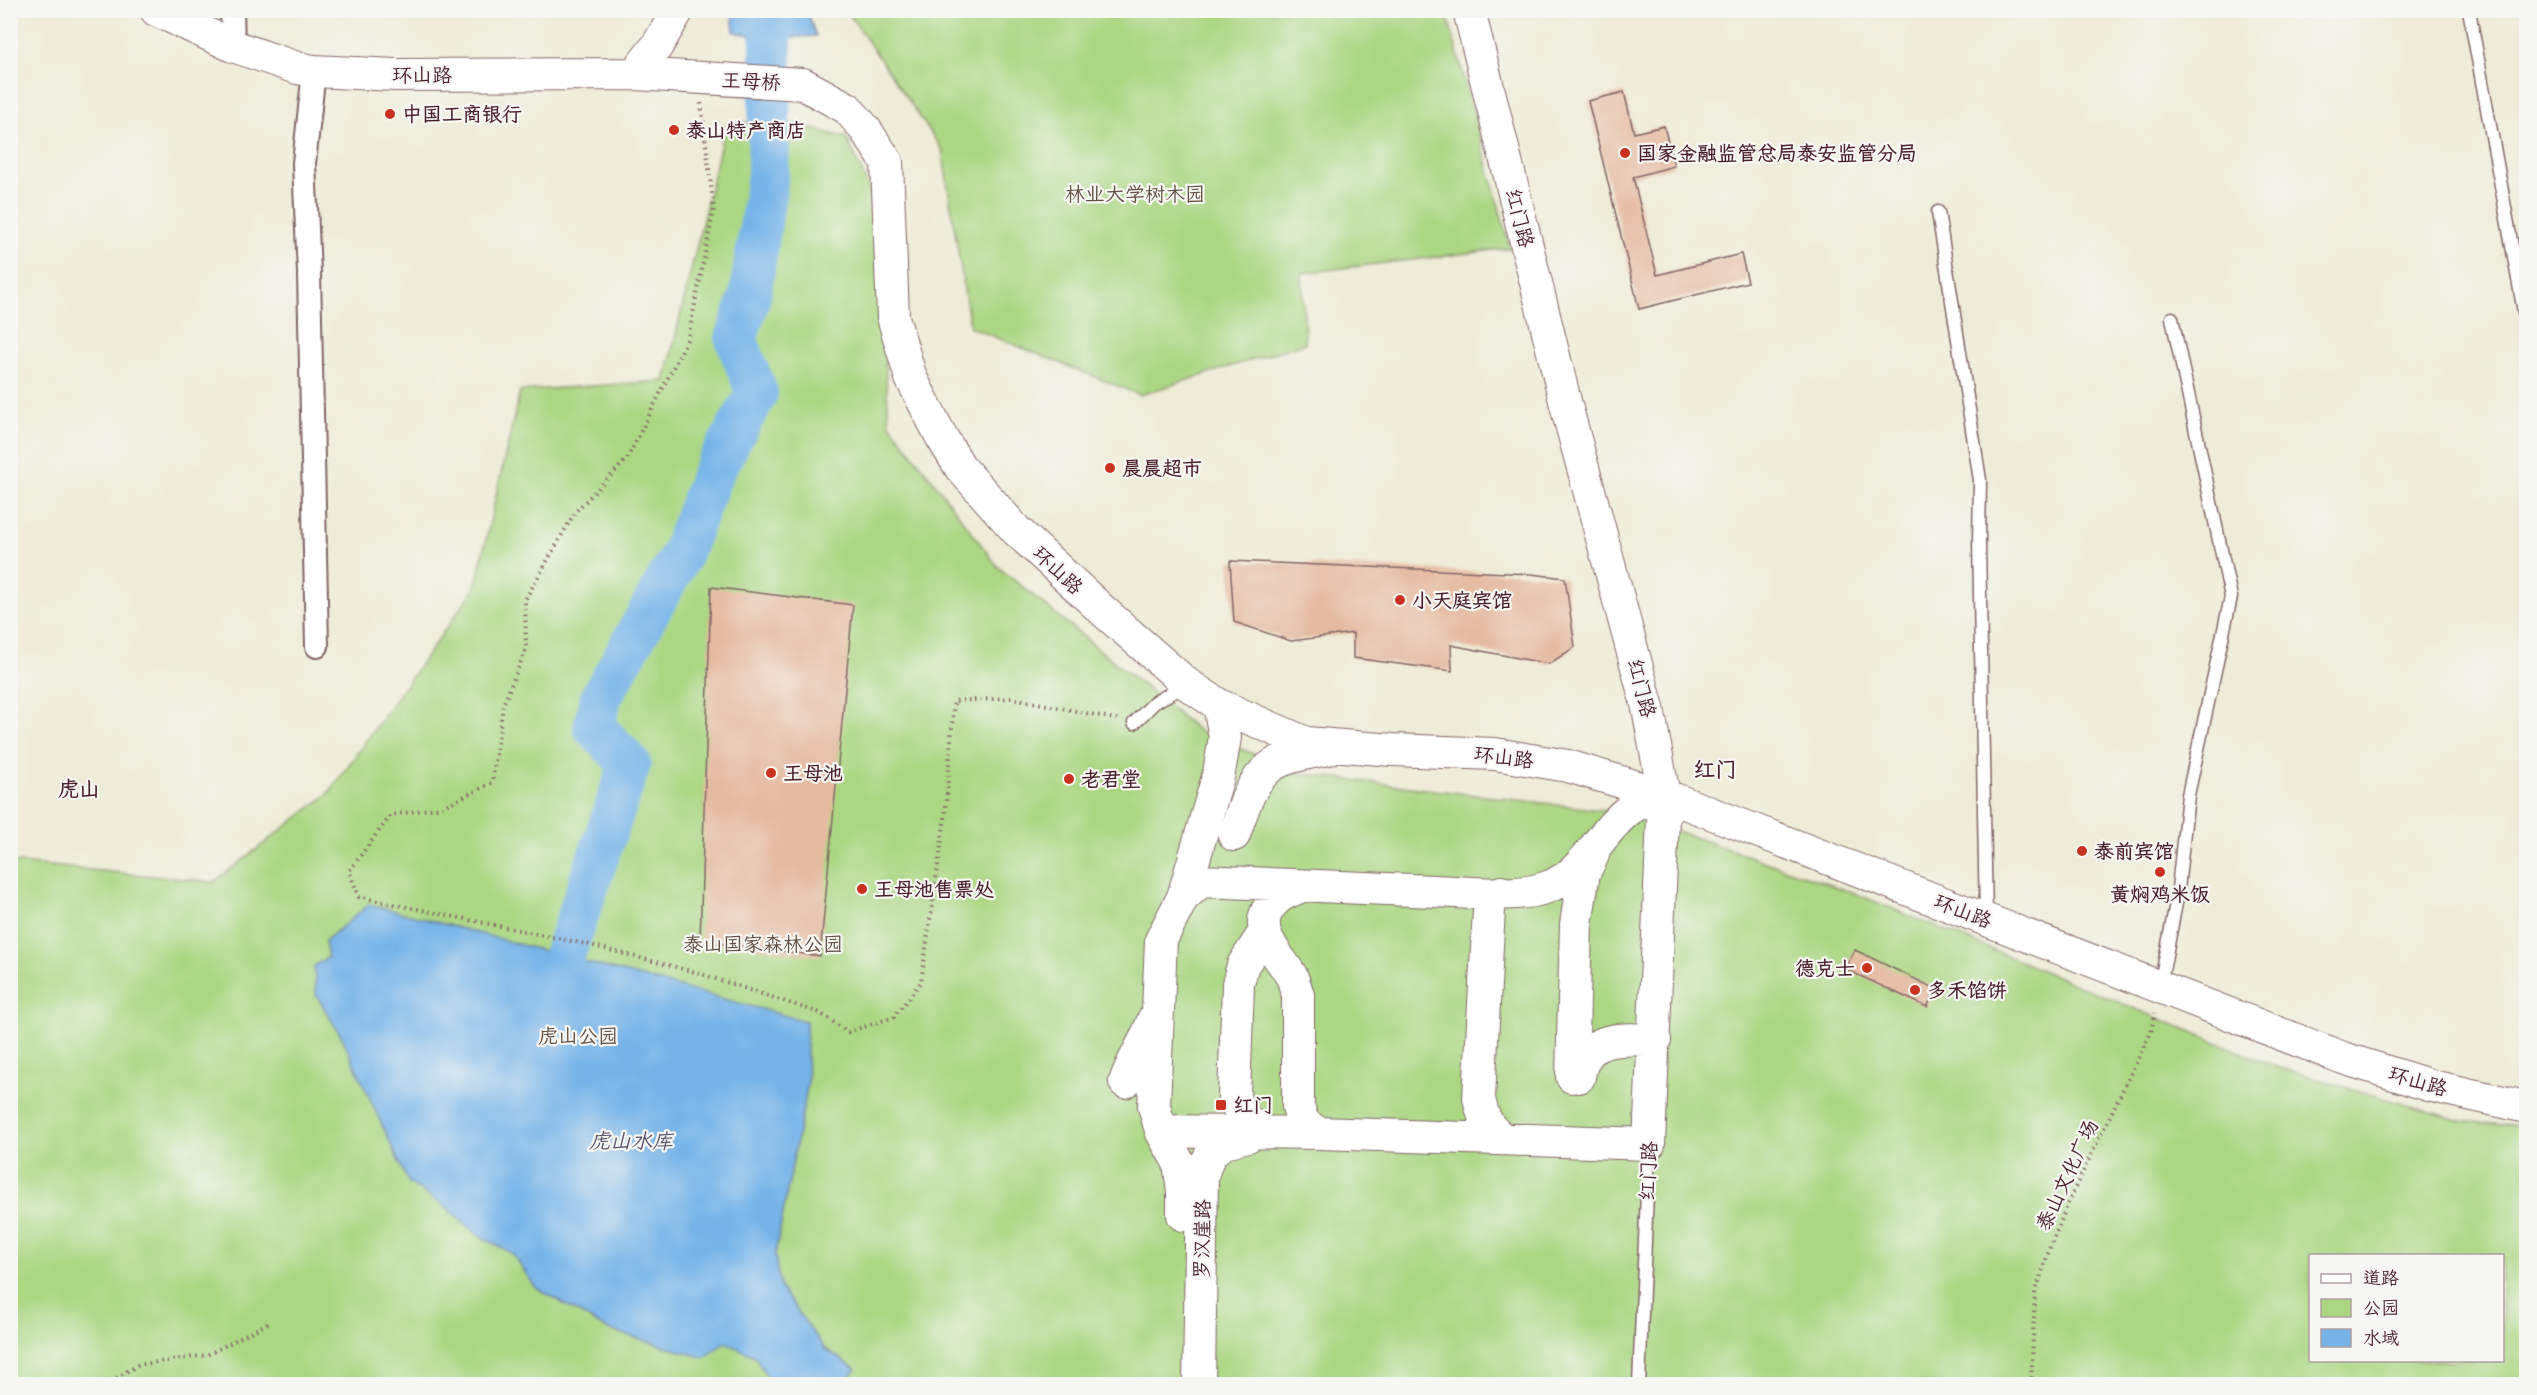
<svg xmlns="http://www.w3.org/2000/svg" width="2537" height="1395" font-family="'Comic Neue','LXGW WenKai TC',sans-serif">
	<rect width="100%" height="100%" fill="#f6f6f2"/>
	<filter id="ink" filterUnits="userSpaceOnUse"><feTurbulence type="fractalNoise" baseFrequency=".0167" numOctaves="2"/><feDisplacementMap in="SourceGraphic" scale="12" xChannelSelector="R" yChannelSelector="G"/><feConvolveMatrix kernelMatrix="1 2 1 2 8 2 1 2 1" color-interpolation-filters="sRGB"/></filter>
	<filter id="wash" filterUnits="userSpaceOnUse"><feTurbulence type="fractalNoise" baseFrequency=".008" numOctaves="4" result="noise"/><feDisplacementMap in="SourceGraphic" scale="24" xChannelSelector="R" yChannelSelector="G"/><feGaussianBlur stdDeviation="1.35" result="paint"/><feColorMatrix in="noise" values="0 0 0 0 0 0 0 0 0 0 0 0 0 0 0 0 0 1.4 0 .05"/><feComposite in="paint" operator="in"/></filter>
	<g filter="url(#wash)">
		<rect width="100%" height="100%" fill="#eeebd6"/>
		<path fill="#abd783" stroke="#7a7b57" stroke-width="1.5" fill-rule="evenodd" d="M847,11H1446L1510,248L1302,273L1305,343L1140,395L970,327L942,149Z
			M770,118L847,138L875,203L889,423L998,567L1200,732L1302,774L1625,813L1854,893L2277,1067L2462,1121L2526,1127V1384H11L10,862L214,882L328,794L475,588L520,391L665,381L725,126ZM2310,1256H2502V1360H2310Z"/>
		<path fill="#75b3e8" stroke="#60698a" stroke-width="1.5" d="M732,11H807L816,36L771,39L734,32Z
			M369,904L806,1021L808,1083L775,1255L780,1287L825,1349L856,1369L843,1384H771L755,1356L725,1342L704,1358L606,1329L535,1287L513,1254L478,1235L446,1207L408,1182L342,1037L316,995L314,966L328,957L325,941Z"/>
		<g fill="none" stroke-linecap="round" stroke-linejoin="round">
			<path stroke="#75b3e8" stroke-width="42" d="M564,956L630,764L594,727L601,697L681,555L713,472L757,393L736,339L750,296L768,174L771,39"/>
		</g>
		<g id="blocks">
			<path fill="#e5baa0" d="M1624,92L1634,133L1664,126L1674,166L1633,177L1657,275L1741,254L1748,282L1639,309L1588,101Z
				M1230,561L1531,574L1565,578L1575,647L1549,664L1451,645L1452,671L1353,658V633L1291,641L1234,622Z
				M711,587L853,605L820,956L700,941Z
				M1855,950L1936,989L1927,1007L1845,969Z"/>
		</g>
	</g>
	<g filter="url(#ink)">
		<use href="#blocks" fill-opacity="0" stroke="#836667" stroke-width="1.5"/>
		<g fill="none" stroke-linecap="round" stroke-linejoin="round">
			<g stroke="#836667" stroke-width="15">
				<path id="lane" d="M2469,10L2526,323
					M1938,212L1980,480L1979,541L1986,919
					M1134,723L1155,702L1186,685
					M2160,986L2177,898L2188,795L2231,597L2172,318
					M1639,1384L1649,1145"/>
			</g>
			<g stroke="#836667" stroke-width="26">
				<path id="street" d="M232,10L233,46
					M314,71L304,163L309,273L317,646"/>
			</g>
			<g stroke="#836667" stroke-width="34">
				<path id="secondary" d="M156,10L233,46L297,68L314,71L395,75L635,74L803,84L847,108L865,129L887,162L893,317L911,378L941,436L960,467L1016,530L1101,609L1187,684L1219,705L1306,743L1393,750L1495,754L1568,766L1664,795L2343,1058L2432,1086L2526,1107
					M635,74L657,46L678,10
					M1219,705L1225,737L1219,773L1183,897L1161,940L1154,1106L1161,1131L1319,1133L1649,1144L1664,795L1648,708L1567,409L1469,10
					M1234,835C1242,811 1251,779 1273,765C1288,755 1311,753 1328,749
					M1302,886C1294,890 1283,893 1277,899C1246,926 1278,953 1292,977C1294,983 1296,989 1298,995V1107L1304,1124L1319,1133
					M1501,892L1491,900L1489,909L1479,1098C1483,1118 1487,1127 1503,1139
					M1183,897L1201,881C1279,884 1356,888 1434,891C1465,892 1520,898 1548,887C1586,873 1599,832 1630,809C1639,802 1653,799 1664,795
					M1572,1077L1576,924L1584,873L1593,855
					M1579,1077C1585,1034 1622,1039 1655,1040
					M1125,1082C1132,1060 1146,1042 1153,1020
					M1161,1131L1179,1163L1183,1191V1215
					M1264,1132C1247,1123 1240,1116 1234,1097L1238,984L1243,965L1264,933
					M1199,1384L1202,1177C1209,1147 1220,1142 1248,1136"/>
			</g>
			<path stroke="#836667" stroke-width="4" stroke-dasharray="1.5 4.5" stroke-linecap="butt" d="M701,103L714,209L688,338L627,459L575,512L525,600L526,649L503,705L492,783L442,807L391,815L349,871L359,897L586,944L695,972L820,1013L848,1032L894,1017L921,982L945,818L954,701L1012,698L1120,720
				M106,1384L138,1365L207,1355L268,1323
				M2031,1384L2035,1294L2051,1244L2074,1190L2151,1032L2155,1013"/>
			<use href="#lane" stroke="#fff" stroke-width="12"/>
			<use href="#street" stroke="#fff" stroke-width="22"/>
			<use href="#secondary" stroke="#fff" stroke-width="32"/>
		</g>
	</g>
	<g fill="#c8321e" stroke="#f6f6f2" stroke-width="2">
		<circle cx="390" cy="114" r="6"/>
		<circle cx="674" cy="130" r="6"/>
		<circle cx="1625" cy="153" r="6"/>
		<circle cx="1110" cy="468" r="6"/>
		<circle cx="1400" cy="600" r="6"/>
		<circle cx="771" cy="773" r="6"/>
		<circle cx="1069" cy="779" r="6"/>
		<circle cx="2082" cy="851" r="6"/>
		<circle cx="2160" cy="872" r="6"/>
		<circle cx="862" cy="889" r="6"/>
		<circle cx="1867" cy="968" r="6"/>
		<circle cx="1915" cy="990" r="6"/>
		<rect x="1215" y="1099" width="12" height="12" rx="3"/>
	</g>
	<g text-anchor="middle" stroke-width="4.5" stroke-linejoin="round" paint-order="stroke">
		<g font-size="20" fill="#4a1f2b" stroke="#f6f6f2">
			<text x="422" y="82">环山路</text>
			<text transform="translate(751 81) rotate(3)" y="7">王母桥</text>
			<text transform="translate(1520 218) rotate(76)" y="7">红门路</text>
			<text transform="translate(1058 570) rotate(43)" y="7">环山路</text>
			<text transform="translate(1642 688) rotate(76)" y="7">红门路</text>
			<text transform="translate(1504 757) rotate(7)" y="7">环山路</text>
			<text transform="translate(1963 911) rotate(21)" y="7">环山路</text>
			<text transform="translate(2418 1081) rotate(16)" y="7">环山路</text>
			<text transform="translate(1648 1171) rotate(-87)" y="7">红门路</text>
			<text transform="translate(2067 1175) rotate(-65)" y="7">泰山文化广场</text>
			<text transform="translate(1202 1239) rotate(-89)" y="7">罗汉崖路</text>
		</g>
		<g font-size="20" font-weight="bold" fill="#4a1f2b" stroke="#f6f6f2" text-anchor="start">
			<text x="402" y="121">中国工商银行</text>
			<text x="686" y="137">泰山特产商店</text>
			<text x="1637" y="160">国家金融监管总局泰安监管分局</text>
			<text x="1122" y="475">晨晨超市</text>
			<text x="1412" y="607">小天庭宾馆</text>
			<text x="783" y="780">王母池</text>
			<text x="1081" y="786">老君堂</text>
			<text x="2094" y="858">泰前宾馆</text>
			<text x="874" y="896">王母池售票处</text>
			<text x="2160" y="901" text-anchor="middle">黄焖鸡米饭</text>
			<text x="1855" y="975" text-anchor="end">德克士</text>
			<text x="1927" y="997">多禾馅饼</text>
			<text x="1233" y="1112">红门</text>
		</g>
		<g font-size="20" fill="#624d41" stroke="#f6f6f2">
			<text x="1135" y="201">林业大学树木园</text>
			<text x="763" y="951">泰山国家森林公园</text>
			<text x="578" y="1043">虎山公园</text>
		</g>
		<g font-size="21" font-weight="bold" fill="#4a1f2b" stroke="#f6f6f2">
			<text x="79" y="796">虎山</text>
		</g>
		<g font-size="21" font-style="italic" fill="#59536d" stroke="#f6f6f2">
			<text x="631" y="1148">虎山水库</text>
		</g>
		<g font-size="22" font-weight="bold" fill="#4a1f2b" stroke="#f6f6f2">
			<text x="1715" y="777">红门</text>
		</g>
	</g>
	<rect width="2537" height="1395" fill="none" stroke="#f6f6f2" stroke-width="36"/>
	<rect x="2309" y="1254" width="195" height="108" fill="#f6f6f2" stroke="#b1a0a2" stroke-width="1.5"/>
	<rect x="2321" y="1274" width="30" height="9" fill="#ffffff" stroke="#b1a0a2" stroke-width="1.5"/>
	<text x="2363" y="1284" font-size="18" fill="#4a1f2b">道路</text>
	<rect x="2321" y="1299" width="30" height="18" fill="#abd783" stroke="#b1a0a2" stroke-width="1.5"/>
	<text x="2363" y="1314" font-size="18" fill="#4a1f2b">公园</text>
	<rect x="2321" y="1329" width="30" height="18" fill="#75b3e8" stroke="#b1a0a2" stroke-width="1.5"/>
	<text x="2363" y="1344" font-size="18" fill="#4a1f2b">水域</text>
</svg>
